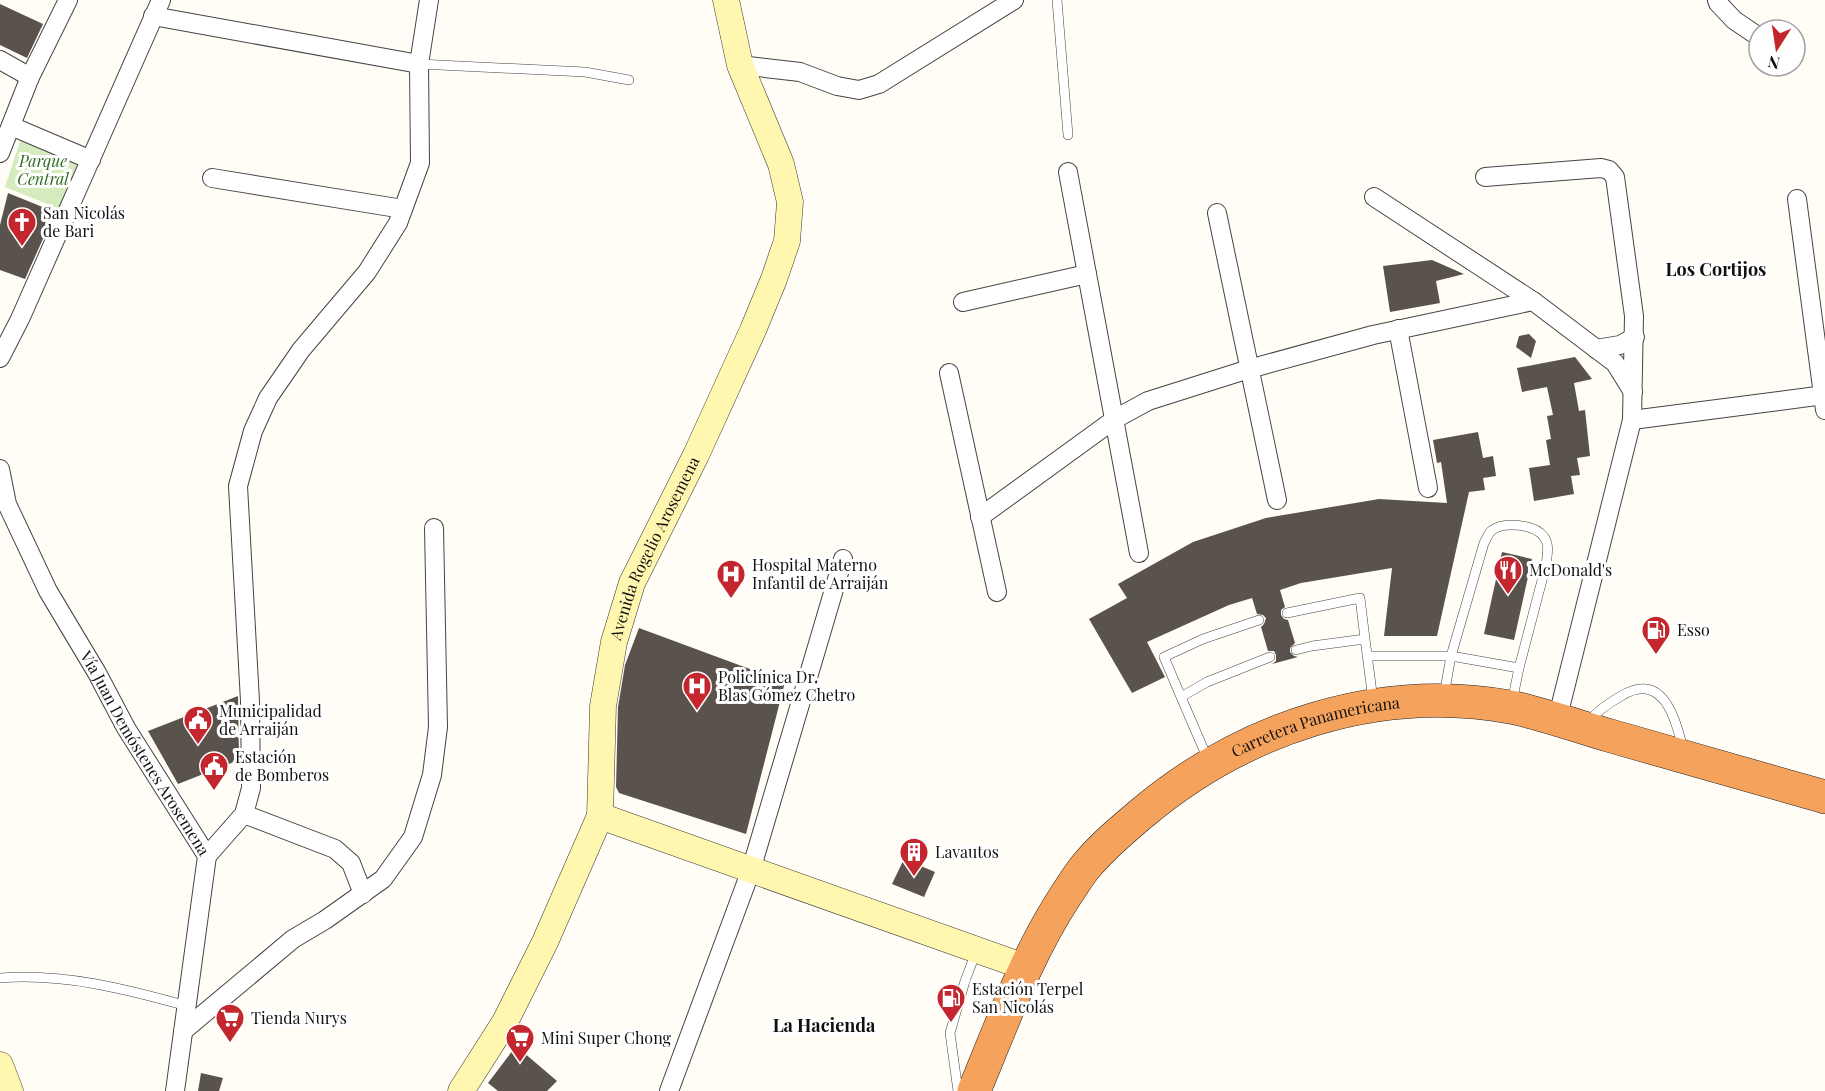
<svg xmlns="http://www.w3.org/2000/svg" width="1825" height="1091" font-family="'Playfair Display',serif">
	<rect width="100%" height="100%" fill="#fffdf5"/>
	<path fill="#d5ebbd" d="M24,129L83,154L60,209L5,187Z"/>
	<path fill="#5a524d" d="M0,4L43,24L27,58L0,45Z
		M8,193L55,212L25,279L0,270V225Z
		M1432,260L1464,274L1436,281L1440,303L1390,312L1383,266Z
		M1529,334L1536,341L1531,358L1516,347L1519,336Z
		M1575,357L1592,379L1574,383L1579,411L1585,410L1590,456L1577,458L1580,475L1571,476L1574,494L1534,501L1529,468L1550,465L1546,440L1551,439L1547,416L1553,415L1547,387L1522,392L1517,368Z
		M1478,432L1483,458L1493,456L1496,476L1483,478L1485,490L1469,492L1437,636H1384L1392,568L1301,583L1280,590L1285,607L1281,610V615L1284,619L1288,620L1295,643L1290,648V652L1294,656L1298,657L1272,664L1276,661V655L1274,651H1268L1261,627L1264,624L1266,618L1263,615L1257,614L1252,598L1229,605L1147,642L1165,677L1132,693L1089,619L1127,598L1118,584L1193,542L1266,518L1379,499L1447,503L1441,462L1437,463L1433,440Z
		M1502,552L1532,559L1514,640L1484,634Z
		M639,628L785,682L746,834L619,793L616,787L618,707L625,665Z
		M238,696L239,760L178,784L148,731Z
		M904,859L935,872L924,897L892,884Z
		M516,1046L557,1081L547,1091H498L488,1083Z
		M201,1073L223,1078L219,1091H198Z"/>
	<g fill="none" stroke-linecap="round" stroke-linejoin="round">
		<g stroke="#444" stroke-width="10">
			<path id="lane" d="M1057,0L1068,135
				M419,64L585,72L629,80
				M1287,613L1360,598L1365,639
				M1296,650L1312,646L1365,639L1373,700
				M1368,656H1451L1519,668
				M1444,695L1451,656L1484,543C1486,540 1488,534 1491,531C1503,521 1535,524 1544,537C1550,545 1547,556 1546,565L1519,668L1512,702
				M1181,697L1164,657L1203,639L1259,620
				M1588,722C1597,711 1609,703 1621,696C1663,671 1675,717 1683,749
				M1209,762L1181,697L1207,682L1270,657
				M0,978C64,973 126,989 187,1006
				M958,1091L950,1033L965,981L976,952"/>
		</g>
		<g stroke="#444" stroke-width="20">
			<g id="street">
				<path d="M1717,0L1718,3L1734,20L1759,37"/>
				<path d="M153,16L419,64"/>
				<path d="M0,60L30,77"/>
				<path d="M740,65L800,72L837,86L859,90L879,84L1014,0"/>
				<path d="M11,126L91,160"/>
				<path d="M0,153L30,77L68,0"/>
				<path d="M1068,172L1139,553"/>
				<path d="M1485,177L1601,168L1609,170L1615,177L1634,316L1632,420L1557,720"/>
				<path d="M212,178L403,209"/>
				<path d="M1374,197L1533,301L1615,363L1633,392"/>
				<path d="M1797,199L1825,410"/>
				<path d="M1217,213L1277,500"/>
				<path d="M963,302L1087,274"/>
				<path d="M1398,329L1428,488"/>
				<path d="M1596,349L1620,345L1635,337"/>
				<path d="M0,358L20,319L161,0"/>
				<path d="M949,373L997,592"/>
				<path d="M1632,420L1825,395"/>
				<path id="s1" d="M0,469L7,504L48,591L97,673L126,728L207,856L175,1091"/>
				<path d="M980,517L1115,419L1148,401L1249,369L1373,335L1533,301"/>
				<path d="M244,814L335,849L351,863L363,894"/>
				<path d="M207,856L244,814L251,788L250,701L238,486L253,431L268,398L301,350L367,272L398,223L420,163L419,64L429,0"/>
				<path d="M183,1031L293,939L325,920L383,879L413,837L432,775L438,727L434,528"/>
				<path d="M669,1091L751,870L843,559"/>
			</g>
		</g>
		<g stroke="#333" stroke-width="27">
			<g id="secondary">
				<path d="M600,816L1025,967"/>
				<path d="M0,1065L10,1091"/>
				<path id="s2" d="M461,1091L505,1022L545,942L600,816L603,706L614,642L632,583L696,455L753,330L774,279L787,241L790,202L781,164L740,65L726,0"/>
			</g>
		</g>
		<g stroke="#222" stroke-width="34">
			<g id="highway">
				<path id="s3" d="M974,1091C1002,1024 1026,956 1066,895C1073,885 1079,874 1087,865C1103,846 1122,830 1141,814C1243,728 1377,683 1510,707C1542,713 1579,727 1611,736C1683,757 1754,777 1825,797"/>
			</g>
		</g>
		<use href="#lane" stroke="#fff" stroke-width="9"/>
		<use href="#street" stroke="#fff" stroke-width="18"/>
		<use href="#secondary" stroke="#fff6b0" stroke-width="26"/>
		<use href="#highway" stroke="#f5a25d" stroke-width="33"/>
	</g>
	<defs>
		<g id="church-pin" transform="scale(1.5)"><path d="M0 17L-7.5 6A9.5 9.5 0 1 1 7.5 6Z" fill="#c4262e" stroke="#fff"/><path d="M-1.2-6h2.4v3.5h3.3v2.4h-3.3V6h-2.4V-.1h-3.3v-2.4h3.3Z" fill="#fff"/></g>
		<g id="restaurant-pin" transform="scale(1.5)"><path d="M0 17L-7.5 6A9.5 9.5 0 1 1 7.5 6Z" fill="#c4262e" stroke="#fff"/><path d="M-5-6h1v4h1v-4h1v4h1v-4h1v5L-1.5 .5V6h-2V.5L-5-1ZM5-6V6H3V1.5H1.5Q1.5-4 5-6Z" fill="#fff"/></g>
		<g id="hospital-pin" transform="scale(1.5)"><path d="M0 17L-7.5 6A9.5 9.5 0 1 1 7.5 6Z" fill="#c4262e" stroke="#fff"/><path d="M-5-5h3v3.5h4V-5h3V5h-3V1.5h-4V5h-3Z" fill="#fff"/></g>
		<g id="fuel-pin" transform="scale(1.5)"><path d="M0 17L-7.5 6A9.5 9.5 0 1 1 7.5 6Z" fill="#c4262e" stroke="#fff"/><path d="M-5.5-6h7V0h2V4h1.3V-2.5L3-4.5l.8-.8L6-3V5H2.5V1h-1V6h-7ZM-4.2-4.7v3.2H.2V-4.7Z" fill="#fff"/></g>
		<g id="civic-pin" transform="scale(1.5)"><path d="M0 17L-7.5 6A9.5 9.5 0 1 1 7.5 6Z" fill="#c4262e" stroke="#fff"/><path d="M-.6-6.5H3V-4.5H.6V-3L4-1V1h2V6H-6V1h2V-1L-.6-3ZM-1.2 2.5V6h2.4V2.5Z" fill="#fff"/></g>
		<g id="building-pin" transform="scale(1.5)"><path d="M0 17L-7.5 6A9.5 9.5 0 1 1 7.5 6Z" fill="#c4262e" stroke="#fff"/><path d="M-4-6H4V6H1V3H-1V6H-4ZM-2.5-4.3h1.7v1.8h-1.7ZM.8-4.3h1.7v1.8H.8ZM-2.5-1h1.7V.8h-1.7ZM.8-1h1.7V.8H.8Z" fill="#fff"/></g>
		<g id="supermarket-pin" transform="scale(1.5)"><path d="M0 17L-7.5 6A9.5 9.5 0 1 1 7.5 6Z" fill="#c4262e" stroke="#fff"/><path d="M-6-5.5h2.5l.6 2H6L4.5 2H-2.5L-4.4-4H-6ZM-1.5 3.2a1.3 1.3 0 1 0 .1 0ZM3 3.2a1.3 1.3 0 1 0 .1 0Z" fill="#fff"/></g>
	</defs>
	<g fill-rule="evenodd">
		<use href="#church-pin" x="22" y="222"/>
		<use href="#restaurant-pin" x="1508" y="570"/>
		<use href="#hospital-pin" x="731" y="574"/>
		<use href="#fuel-pin" x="1656" y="630"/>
		<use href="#hospital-pin" x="697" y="686"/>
		<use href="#civic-pin" x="198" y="720"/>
		<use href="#civic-pin" x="214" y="766"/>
		<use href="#building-pin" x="914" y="852"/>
		<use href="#fuel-pin" x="951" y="998"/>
		<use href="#supermarket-pin" x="230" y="1018"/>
		<use href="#supermarket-pin" x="520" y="1038"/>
	</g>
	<g text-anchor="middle" stroke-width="6" stroke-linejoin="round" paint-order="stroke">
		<g font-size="16" font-style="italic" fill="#2f6b1f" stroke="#fff">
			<text x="43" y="167">Parque<tspan x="43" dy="18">Central</tspan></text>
		</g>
		<g font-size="16" fill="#111" stroke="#fff" text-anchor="start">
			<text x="43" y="219">San Nicolás<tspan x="43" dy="18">de Bari</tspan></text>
			<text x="752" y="571">Hospital Materno<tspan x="752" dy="18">Infantil de Arraiján</tspan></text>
			<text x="1529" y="576">McDonald's</text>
			<text x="1677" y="636">Esso</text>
			<text x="718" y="683">Policlínica Dr.<tspan x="718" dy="18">Blas Gómez Chetro</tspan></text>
			<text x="219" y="717">Municipalidad<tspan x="219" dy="18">de Arraiján</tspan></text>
			<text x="235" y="763">Estación<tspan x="235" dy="18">de Bomberos</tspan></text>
			<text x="935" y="858">Lavautos</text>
			<text x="972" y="995">Estación Terpel<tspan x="972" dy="18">San Nicolás</tspan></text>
			<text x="251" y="1024">Tienda Nurys</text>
			<text x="541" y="1044">Mini Super Chong</text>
		</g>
		<g font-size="16" fill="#111" stroke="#fff">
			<text dy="6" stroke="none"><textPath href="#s2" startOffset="586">Avenida Rogelio Arosemena</textPath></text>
			<text dy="6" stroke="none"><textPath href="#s3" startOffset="526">Carretera Panamericana</textPath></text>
			<text dy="6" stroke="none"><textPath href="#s1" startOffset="321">Vía Juan Demóstenes Arosemena</textPath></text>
		</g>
		<g font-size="18" font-weight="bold" fill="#111" stroke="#fff">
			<text x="1716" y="276">Los Cortijos</text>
			<text x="824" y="1032">La Hacienda</text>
		</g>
	</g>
	<g transform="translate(1777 48) rotate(192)"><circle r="28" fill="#ffffff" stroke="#a0a0a0" stroke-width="1.5"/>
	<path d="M0-4.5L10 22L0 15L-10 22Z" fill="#c4262e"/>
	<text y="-9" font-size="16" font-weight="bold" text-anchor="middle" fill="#111111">N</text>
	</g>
</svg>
